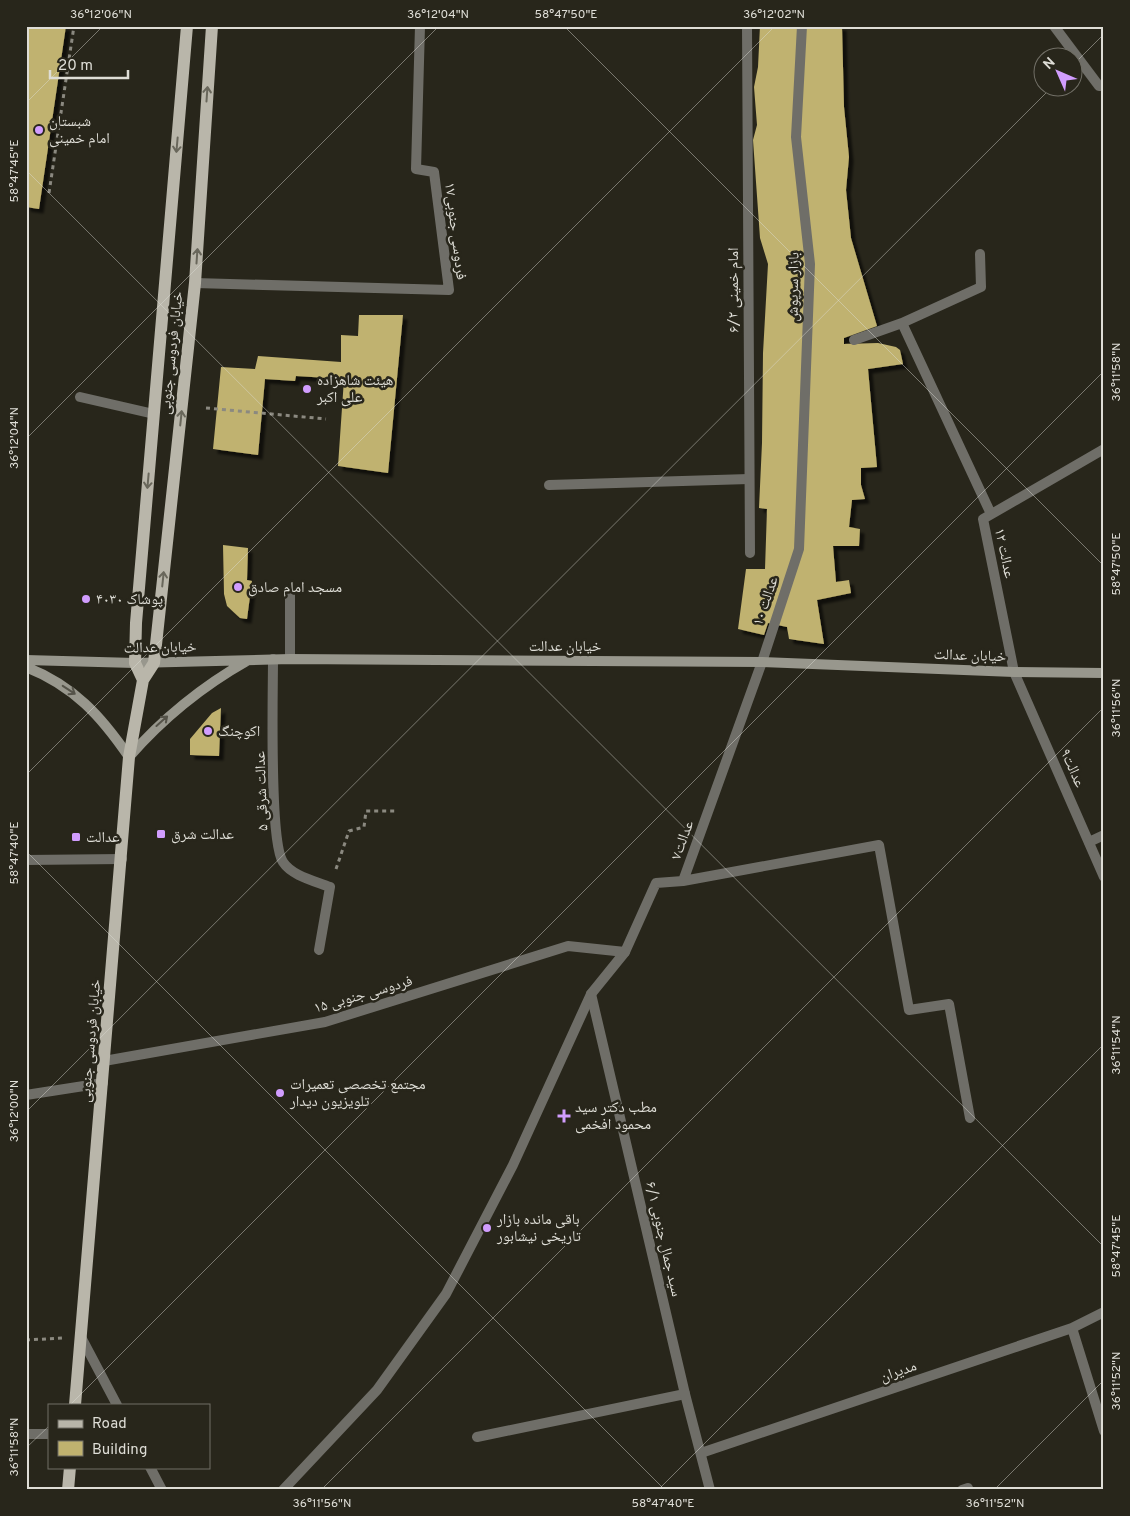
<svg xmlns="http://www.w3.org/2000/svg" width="1130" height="1516" font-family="Overpass,'Noto Naskh Arabic',sans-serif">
	<defs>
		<filter id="shadow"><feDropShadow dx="4.5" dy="4.5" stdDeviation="1" flood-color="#0009"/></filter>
	</defs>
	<rect width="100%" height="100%" fill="#28261b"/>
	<path fill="#c0b26f" filter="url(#shadow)" d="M26,26H66L39,209L26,207Z
		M760,26H842L844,107L849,157L846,190L851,238L877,326L844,338V344L878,343L896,347L900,350L903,364L868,369L877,467L861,468V485L865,499L852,500L849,527L860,529L859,546H833L836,582L849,580L851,593L817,600L824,644L789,639L787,627L768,623L764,635L738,629L746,569H765L767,509L759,508L762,443L763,353L768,264L760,238L753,140L757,125L754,87L758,67Z
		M359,315H403L388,473L338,466L344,379L296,376L295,381L265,379L258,455L213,449L221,367L255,369L258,356L341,362V335L358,336Z
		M223,545L248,548L247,580L252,581L247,619L240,618L227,606L224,594Z
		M221,708L219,756L190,755V739L212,713Z"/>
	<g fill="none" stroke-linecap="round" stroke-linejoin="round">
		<path stroke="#8b8980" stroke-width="3" stroke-dasharray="4 4" stroke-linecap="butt" d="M49,193L74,26
			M206,408L326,419
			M336,869L349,831L364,827L366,811H398
			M26,1340L63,1338"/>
		<path stroke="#6f6e68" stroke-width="10" d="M549,485L749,479
			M1014,672L1104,877
			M683,881L879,845L909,1010L949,1004L970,1118
			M477,1437L685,1394
			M283,1490L377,1390L446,1294L513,1165L591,994L625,952L656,883L683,881L762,662"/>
		<path stroke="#6f6e68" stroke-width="10" d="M747,26L750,553
			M1054,26L1099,86H1104
			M980,254L981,287L902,323L991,514
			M195,283L449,290L434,172L416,169L420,26
			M854,340L902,323
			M80,397L154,414
			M273,659C273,693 269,841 283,862C292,876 315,881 330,887L319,950
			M290,659V595
			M762,662L799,549L810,264L796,137L802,26
			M1014,672L983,519L1104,449
			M1089,842L1104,835
			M26,860L122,859
			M591,994L685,1394L710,1490
			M104,1061L325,1022L568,946L625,952
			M26,1095L103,1083
			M1072,1328L1104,1431
			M81,1337L117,1405
			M26,1434H49
			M701,1453L1072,1328L1104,1312
			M150,1467L162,1490
			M962,1490L968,1488"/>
		<path stroke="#98978d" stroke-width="10" d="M26,660L135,663L290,659L762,662L1014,672L1104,673
			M26,667C74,686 101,716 129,757C164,717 201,687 247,661"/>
		<path stroke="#b9b6aa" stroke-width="12" d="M143,680L135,663L136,623L187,26
			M75,1405L129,757L143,680L154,663L195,283L212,26
			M68,1490L70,1467"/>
	</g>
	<defs><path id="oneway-shaft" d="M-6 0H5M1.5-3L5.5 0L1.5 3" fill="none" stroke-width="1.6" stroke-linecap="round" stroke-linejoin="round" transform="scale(1.25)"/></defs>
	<g stroke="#69675b">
		<use href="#oneway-shaft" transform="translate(207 94) rotate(-86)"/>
		<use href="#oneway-shaft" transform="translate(177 145) rotate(95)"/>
		<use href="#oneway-shaft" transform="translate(197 256) rotate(-86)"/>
		<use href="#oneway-shaft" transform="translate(181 418) rotate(-84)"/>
		<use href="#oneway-shaft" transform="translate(148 481) rotate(95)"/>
		<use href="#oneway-shaft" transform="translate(163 579) rotate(-84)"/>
	</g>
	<g stroke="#555349">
		<use href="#oneway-shaft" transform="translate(69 690) rotate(33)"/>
		<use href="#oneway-shaft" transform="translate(162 721) rotate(-42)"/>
	</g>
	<path fill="none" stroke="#deddd6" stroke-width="1" stroke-opacity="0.45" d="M564,26L1104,566M1072,66L1104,34M26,103L103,26M26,170L1104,1247M26,439L439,26M26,775L775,26M26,851L665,1490M26,1112L1051,88M70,1405L1104,371M26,1448L49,1426M321,1490L1104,707M658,1490L1104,1044M994,1490L1104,1380"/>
	<g fill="#d19dfe" stroke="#28261b" stroke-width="2">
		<circle cx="39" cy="130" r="5"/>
		<circle cx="307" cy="389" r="5"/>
		<circle cx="238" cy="587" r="5"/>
		<circle cx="86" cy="599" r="5"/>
		<circle cx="208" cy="731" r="5"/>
		<rect x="156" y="829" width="10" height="10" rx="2.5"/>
		<rect x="71" y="832" width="10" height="10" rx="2.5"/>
		<circle cx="280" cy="1093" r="5"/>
		<path d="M561.5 1108.5h5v5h5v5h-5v5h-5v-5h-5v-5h5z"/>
		<circle cx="487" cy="1228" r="5"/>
	</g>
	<g text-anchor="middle" stroke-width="5" stroke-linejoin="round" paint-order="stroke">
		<g font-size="15" fill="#deddd6" stroke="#28261b" text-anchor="start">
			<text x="49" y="126">شبستان<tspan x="49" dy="17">امام خمینی</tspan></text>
			<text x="317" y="385">هیئت شاهزاده<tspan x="317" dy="17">علی اکبر</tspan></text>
			<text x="248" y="592">مسجد امام صادق</text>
			<text x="96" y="604">پوشاک ۴۰۳۰</text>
			<text x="218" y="736">اکوچنگ</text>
			<text x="171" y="839">عدالت شرق</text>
			<text x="86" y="842">عدالت</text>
			<text x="290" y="1089">مجتمع تخصصی تعمیرات<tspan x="290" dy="17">تلویزیون دیدار</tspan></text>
			<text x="575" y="1112">مطب دکتر سید<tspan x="575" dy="17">محمود افخمی</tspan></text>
			<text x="497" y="1224">باقی مانده بازار<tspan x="497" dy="17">تاریخی نیشابور</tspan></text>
		</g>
		<g font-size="15" fill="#deddd6" stroke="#28261b">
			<text transform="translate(456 231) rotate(83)" y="5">فردوسی جنوبی۱۷</text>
			<text transform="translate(793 287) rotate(-89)" y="5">بازار سرپوش</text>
			<text transform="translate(733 290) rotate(-90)" y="5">امام خمینی ۶/۲</text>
			<text transform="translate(171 353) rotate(-84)" y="5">خیابان فردوسی جنوبی</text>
			<text transform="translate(1005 553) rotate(78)" y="5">عدالت ۱۲</text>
			<text transform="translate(765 601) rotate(-71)" y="5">عدالت ۱۰</text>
			<text x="565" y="651">خیابان عدالت</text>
			<text transform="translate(160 647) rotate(-1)" y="5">خیابان عدالت</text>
			<text transform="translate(970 655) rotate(2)" y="5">خیابان عدالت</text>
			<text transform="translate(1073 768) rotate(66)" y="5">عدالت۹</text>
			<text transform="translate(261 791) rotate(-92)" y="5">عدالت شرقی ۵</text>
			<text transform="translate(682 840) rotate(-70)" y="5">عدالت۷</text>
			<text transform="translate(363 994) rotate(-16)" y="5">فردوسی جنوبی ۱۵</text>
			<text transform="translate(90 1041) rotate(-85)" y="5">خیابان فردوسی جنوبی</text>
			<text transform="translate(664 1239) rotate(77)" y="5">سید جمال جنوبی ۶/۱</text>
			<text transform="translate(898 1371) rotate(-19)" y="5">مدیران</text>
		</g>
	</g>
	<rect width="1130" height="1516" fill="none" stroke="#28261b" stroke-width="55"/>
	<rect x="48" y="1404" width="162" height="65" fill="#28261b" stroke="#716f66"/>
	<rect x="58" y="1420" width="25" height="8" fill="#b9b6aa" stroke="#716f66"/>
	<text x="92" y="1428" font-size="15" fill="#deddd6">Road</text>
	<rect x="58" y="1441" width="25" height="15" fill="#c0b26f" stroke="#716f66"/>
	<text x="92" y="1454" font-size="15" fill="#deddd6">Building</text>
	<g transform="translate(1058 72) rotate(315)"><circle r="24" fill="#28261b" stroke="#716f66"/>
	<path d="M0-4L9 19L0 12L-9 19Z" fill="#d19dfe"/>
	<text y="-8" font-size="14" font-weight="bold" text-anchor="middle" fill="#deddd6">N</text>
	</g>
	<path d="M50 70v8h78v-8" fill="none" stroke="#deddd6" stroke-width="2.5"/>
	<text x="58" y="70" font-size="15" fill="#deddd6" stroke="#28261b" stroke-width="4" paint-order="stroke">20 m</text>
	<rect x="28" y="28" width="1074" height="1460" fill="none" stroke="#deddd6" stroke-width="2"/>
	<g font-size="12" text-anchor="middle" fill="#deddd6">
		<text x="101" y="18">36°12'06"N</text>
		<text x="438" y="18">36°12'04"N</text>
		<text x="566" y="18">58°47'50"E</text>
		<text x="774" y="18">36°12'02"N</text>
		<text transform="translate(14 171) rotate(-90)" y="4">58°47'45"E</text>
		<text transform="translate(1116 372) rotate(-90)" y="4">36°11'58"N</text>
		<text transform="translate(14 438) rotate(-90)" y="4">36°12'04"N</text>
		<text transform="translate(1116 564) rotate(-90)" y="4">58°47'50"E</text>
		<text transform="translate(1116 708) rotate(-90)" y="4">36°11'56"N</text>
		<text transform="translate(14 853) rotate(-90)" y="4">58°47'40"E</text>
		<text transform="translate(1116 1045) rotate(-90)" y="4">36°11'54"N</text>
		<text transform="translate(14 1111) rotate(-90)" y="4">36°12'00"N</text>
		<text transform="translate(1116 1246) rotate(-90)" y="4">58°47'45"E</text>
		<text transform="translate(1116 1381) rotate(-90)" y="4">36°11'52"N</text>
		<text transform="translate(14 1447) rotate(-90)" y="4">36°11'58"N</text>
		<text x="322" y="1507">36°11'56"N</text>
		<text x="663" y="1507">58°47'40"E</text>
		<text x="995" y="1507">36°11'52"N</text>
	</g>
</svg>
